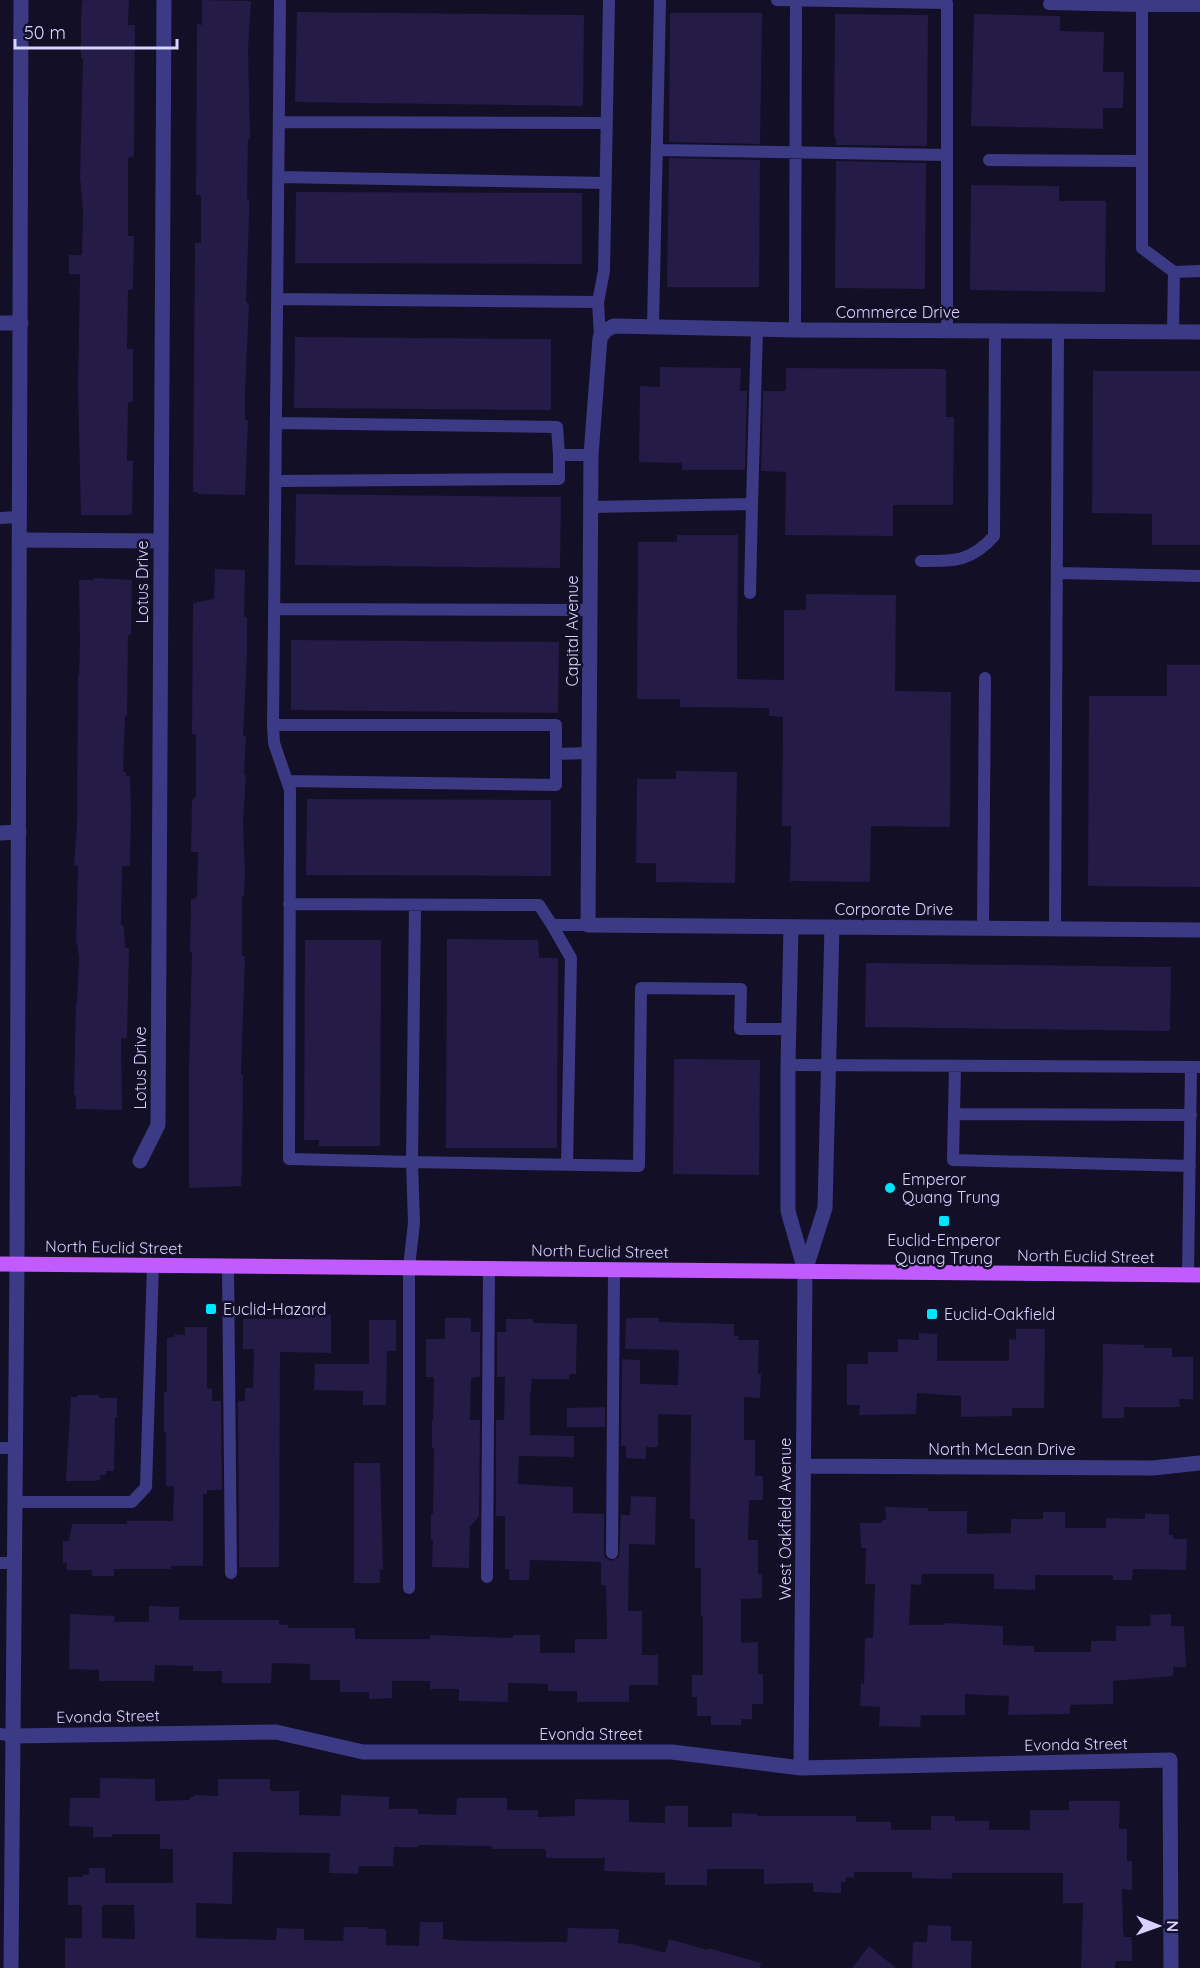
<svg xmlns="http://www.w3.org/2000/svg" width="1200" height="1968" font-family="Quicksand,sans-serif">
	<rect width="100%" height="100%" fill="#130f26"/>
	<path fill="#241b47" fill-rule="evenodd" d="M84,0H129L128,25H135L134,156L128,158V236H134L133,289L128,290L127,349H133V401L128,403L127,461H133L132,514L127,515H81L78,387L80,274H69V255H82L83,211L80,177L83,58H81V21L82,1Z
		M202,0L251,1L248,48L250,139H248L247,199H249V217L246,303H249L245,392V420H248L245,495L198,494V492H193L195,243H201V197L200,195H196L197,24L202,25Z
		M297,12L584,15L583,106L295,102Z
		M670,13H762L760,144L669,142Z
		M835,14L928,15L927,146L836,145V137H834Z
		M974,14L1060,16V31L1104,32L1103,72H1124L1123,108H1103V129L971,126Z
		M669,158L760,160L759,287H667Z
		M836,161L926,163L925,289L835,288Z
		M971,185L1059,186V201H1106L1105,292L970,290Z
		M296,192L582,193V264L295,263Z
		M295,337L551,339V410L294,408Z
		M660,367L741,368L740,391H747L745,470H682V463L639,462L640,386L660,387Z
		M786,368L946,369V417H954L953,505H893V536L785,535L786,472L761,471L763,391H786Z
		M1093,371H1200V545H1152V514L1092,513Z
		M296,494L561,497L560,568L295,565Z
		M677,535H738L737,679L784,680V610H806V594L896,595L895,691L951,692L950,827L871,826L870,882L790,881L791,826H782L783,717L769,716V708L680,707V699H637L638,542H677Z
		M215,569L245,570L244,617H247V654L243,736H246L244,775L246,774L243,822L245,872L244,896H242V956H245L241,1075H243L242,1169L241,1186L189,1188V1069L192,952H190L191,899H195L197,897L198,852H191L192,800L196,797V735L192,734L193,603L214,599Z
		M94,578L132,580L131,635H128L127,716H125L123,772H126V776H130L131,810L130,866H122L121,924L124,927L125,948H129L127,1038H121L122,1110L76,1109V1095H74L76,1002H77L79,958L77,943H76L78,865L74,866L77,826L78,675H79L80,643L79,580H94Z
		M291,640L559,642L558,713L291,710Z
		M1167,665H1200V887L1088,886L1089,696H1167Z
		M676,771L737,772L735,883L656,882V863H636L637,779H676Z
		M307,799L551,800V876L306,875Z
		M447,939L538,940L539,958H558L557,1148H446Z
		M305,940H381L380,1146H319V1140H304Z
		M866,963L1171,967L1170,1031L865,1027Z
		M674,1059L760,1060L759,1175L673,1174Z
		M299,1314L331,1315V1353L280,1352L279,1567H239L238,1401H245V1388H253L254,1349H243V1319H299Z
		M445,1318H471V1332H480V1377L471,1378L470,1420H480L479,1516L470,1527L469,1568L432,1567L433,1540H431V1514H433L434,1448H432V1421H433L434,1377H426V1339H445Z
		M626,1318H659V1322L734,1324V1336H739L738,1340H759L758,1374H761L760,1398L744,1397V1440H755V1476H763V1500H749L748,1540H758V1575H762V1598L741,1599V1643L758,1642V1674H763V1704H752V1719H741V1725H711V1716H697V1697H692V1675H703V1616H701V1568H695V1519H690L691,1415L658,1414V1447H646V1459L626,1458V1446H621L622,1359L640,1360V1384L678,1385L679,1350L625,1349Z
		M506,1319H533V1323L577,1324L576,1374H569V1379H532L530,1398V1435L574,1436V1457L519,1456L518,1484L573,1487V1513L604,1514V1554L605,1558L611,1561L619,1557L621,1515H630L631,1496L656,1497L655,1545L629,1544L628,1611H642V1655H658V1685H629V1702H577V1691H548V1684L508,1683V1702L459,1701V1689H430V1681H392V1698L369,1699V1692H340V1680H310V1664L272,1663L271,1683H222V1671H193V1666L155,1665L154,1681H99V1670L69,1669L70,1614L115,1616L114,1622H149V1606L179,1607V1620H279V1625H288V1628H355V1639H430V1635L513,1638V1635H540V1653H575V1639H607L606,1585H601V1562L530,1560L529,1580H509V1569H505V1516H496V1420H504L505,1377H497V1332H506Z
		M369,1320H396V1351H387L386,1405H363V1391L314,1390L315,1364H369Z
		M185,1327H207V1388L212,1389V1401H221L222,1490H207V1494H203V1566H171V1569H114V1576H92V1570H67V1563H63V1541H69L72,1524H127V1521H173L174,1486H166V1432H164V1392H167V1338L175,1337V1334L185,1335Z
		M1016,1329H1045L1044,1408H1012V1416L961,1417V1396L917,1393L916,1414L859,1415L860,1405H847V1364H868V1352H898V1339L919,1340V1333L937,1334V1361H1009V1339L1016,1340Z
		M1103,1344L1144,1345V1348H1172V1357H1193V1399H1179L1180,1407H1124V1418H1102Z
		M77,1395H99V1398H117V1417H115L114,1471H106V1475H100V1479L96,1481H66L71,1397H77Z
		M605,1407V1427H567V1408Z
		M354,1463H380L383,1570L380,1569V1583H354Z
		M885,1507L928,1508V1511H967V1534L1011,1533V1519H1043V1512H1065V1528H1106V1518L1145,1519V1514H1169V1535H1173V1539H1187L1186,1570L1133,1569L1132,1580H1113V1575H1035V1590L994,1589V1574H922L921,1585L911,1584L909,1625H944V1623L1003,1626V1645L1034,1646V1652H1091V1641H1116V1626H1151L1150,1615L1171,1614V1626H1184L1186,1667H1173V1676L1113,1681V1704L1070,1705V1714L1008,1715L1009,1696L965,1694V1715H921L920,1727L879,1726L880,1707L860,1706L861,1683L864,1684L865,1638H873L875,1584H865L866,1548H861L860,1523H882V1520H886Z
		M100,1778L155,1779V1801L190,1800V1797H194V1795L218,1796V1779H270V1791H299V1815L340,1816L341,1795L389,1797V1809H418V1814L456,1815L457,1798H507V1810H538V1817L575,1816V1799L629,1800V1822L665,1823V1806H688V1827H732V1813L757,1814V1816H856V1822H891V1830H931V1816H955V1821H989V1830H1030V1810H1069V1801H1120L1119,1829H1127V1861H1132V1890L1122,1889L1123,1929L1124,1937H1132V1961H1116L1115,1968H1081L1083,1903H1063V1873H952V1879L912,1878V1872H854V1878L846,1877V1882H841V1893L813,1892V1883L764,1884V1869H707V1885H665V1873L604,1871L605,1858H546V1849H492V1846L418,1845V1847H394L393,1866H359L358,1874L329,1873L330,1853L233,1852L232,1904L196,1903V1938L276,1940L277,1928L304,1929V1940L343,1941L344,1927H369V1929H386V1945L419,1946L420,1922H443V1939L466,1941L567,1942L568,1928L619,1929L618,1943L631,1944L665,1953L669,1939L707,1950L708,1948L761,1963L760,1968H65V1938H82V1905H68V1877H83V1875L89,1874V1868H105V1883H173V1849H160V1834H112V1837H93V1827L69,1826L70,1798H100ZM102,1905H134L135,1939L102,1938Z
		M928,1925L951,1926V1941H972L971,1968H912L913,1942H927Z
		M869,1946L896,1968H852Z"/>
	<g fill="none" stroke-linecap="round" stroke-linejoin="round">
		<path stroke="#3d3a85" stroke-width="12" d="M280,0L273,725L274,743L290,790L289,1159L412,1162L414,1223L409,1267V1588
			M777,0L947,3V330
			M1049,4L1142,6
			M1200,6H1142V248L1174,272L1200,271
			M279,122L607,123
			M657,150L947,155
			M989,160L1141,161
			M279,177L606,183
			M278,299L598,302
			M653,326L660,0
			M795,330L796,0
			M1173,332L1174,272
			M600,338L598,302L604,271L609,0
			M277,423L557,427L559,455H591
			M276,481L559,479V455
			M752,504L757,329
			M591,507L752,504L750,593
			M0,518L20,517
			M921,561C954,561 971,562 994,536L995,331
			M1058,573L1200,576
			M275,609L591,610
			M273,725H556V754L589,753
			M287,781L556,785V754
			M289,904L539,905L552,925
			M415,905L412,1162L639,1166L641,988L741,989L740,1029H789
			M983,928L985,678
			M1055,929L1058,332
			M788,1065L1200,1067
			M955,1066L953,1160L1190,1166
			M954,1114L1191,1115
			M567,1165L571,958L552,925H588
			M228,1266L231,1573
			M1188,1275L1191,1067
			M0,1448H16
			M16,1502H132L146,1487L153,1265
			M612,1553L614,1269
			M0,1563H15
			M487,1577L489,1268
			M0,1734L14,1736"/>
		<path stroke="#3d3a85" stroke-width="15" d="M0,323H21
			M1200,332L795,330L614,326L606,330L600,338L591,455L588,925L1200,930
			M20,540L161,541
			M0,833L19,832
			M791,927L788,1065V1211L805,1271L801,1768
			M140,1161L158,1125L164,0
			M805,1271L825,1208L832,927
			M803,1466L1153,1468L1200,1463
			M14,1736L276,1732L363,1752H672L801,1768L1170,1760L1171,1968"/>
		<path stroke="#3d3a85" stroke-width="15" d="M11,1968L17,1264L21,0"/>
		<path stroke="#c25bff" stroke-width="15" d="M0,1264L1200,1275"/>
	</g>
	<g fill="#00e5ff" stroke="#130f26" stroke-width="2">
		<circle cx="890" cy="1188" r="6"/>
		<rect x="938" y="1215" width="12" height="12" rx="3"/>
		<rect x="205" y="1303" width="12" height="12" rx="3"/>
		<rect x="926" y="1308" width="12" height="12" rx="3"/>
	</g>
	<g text-anchor="middle" stroke-width="5" stroke-linejoin="round" paint-order="stroke">
		<g font-size="16" fill="#d9d4ff" stroke="#130f26">
			<text x="898" y="318">Commerce Drive</text>
			<text transform="translate(142 582) rotate(-90)" y="6">Lotus Drive</text>
			<text transform="translate(572 631) rotate(-90)" y="6">Capital Avenue</text>
			<text x="894" y="915">Corporate Drive</text>
			<text transform="translate(140 1068) rotate(-90)" y="6">Lotus Drive</text>
			<text transform="translate(114 1247) rotate(1)" y="6">North Euclid Street</text>
			<text transform="translate(600 1251) rotate(1)" y="6">North Euclid Street</text>
			<text transform="translate(1086 1256) rotate(1)" y="6">North Euclid Street</text>
			<text x="1002" y="1455">North McLean Drive</text>
			<text transform="translate(785 1519) rotate(-90)" y="6">West Oakfield Avenue</text>
			<text transform="translate(108 1716) rotate(-1)" y="6">Evonda Street</text>
			<text x="591" y="1740">Evonda Street</text>
			<text transform="translate(1076 1744) rotate(-1)" y="6">Evonda Street</text>
		</g>
		<g font-size="16" fill="#d9d4ff" stroke="#130f26" text-anchor="start">
			<text x="902" y="1185">Emperor<tspan x="902" dy="18">Quang Trung</tspan></text>
			<text x="944" y="1246" text-anchor="middle">Euclid-Emperor<tspan x="944" dy="18">Quang Trung</tspan></text>
			<text x="223" y="1315">Euclid-Hazard</text>
			<text x="944" y="1320">Euclid-Oakfield</text>
		</g>
	</g>
	<g transform="translate(1158 1926) rotate(91)" stroke="#130f26" stroke-width="4.5" paint-order="stroke">
	<path d="M0-4.5L10 22L0 15L-10 22Z" fill="#d9d4ff"/>
	<text y="-9" font-size="16" font-weight="bold" text-anchor="middle" fill="#d9d4ff">N</text>
	</g>
	<path d="M15 39v9h162v-9" fill="none" stroke="#d9d4ff" stroke-width="3"/>
	<text x="24" y="39" font-size="18" fill="#d9d4ff" stroke="#130f26" stroke-width="4.5" paint-order="stroke">50 m</text>
</svg>
